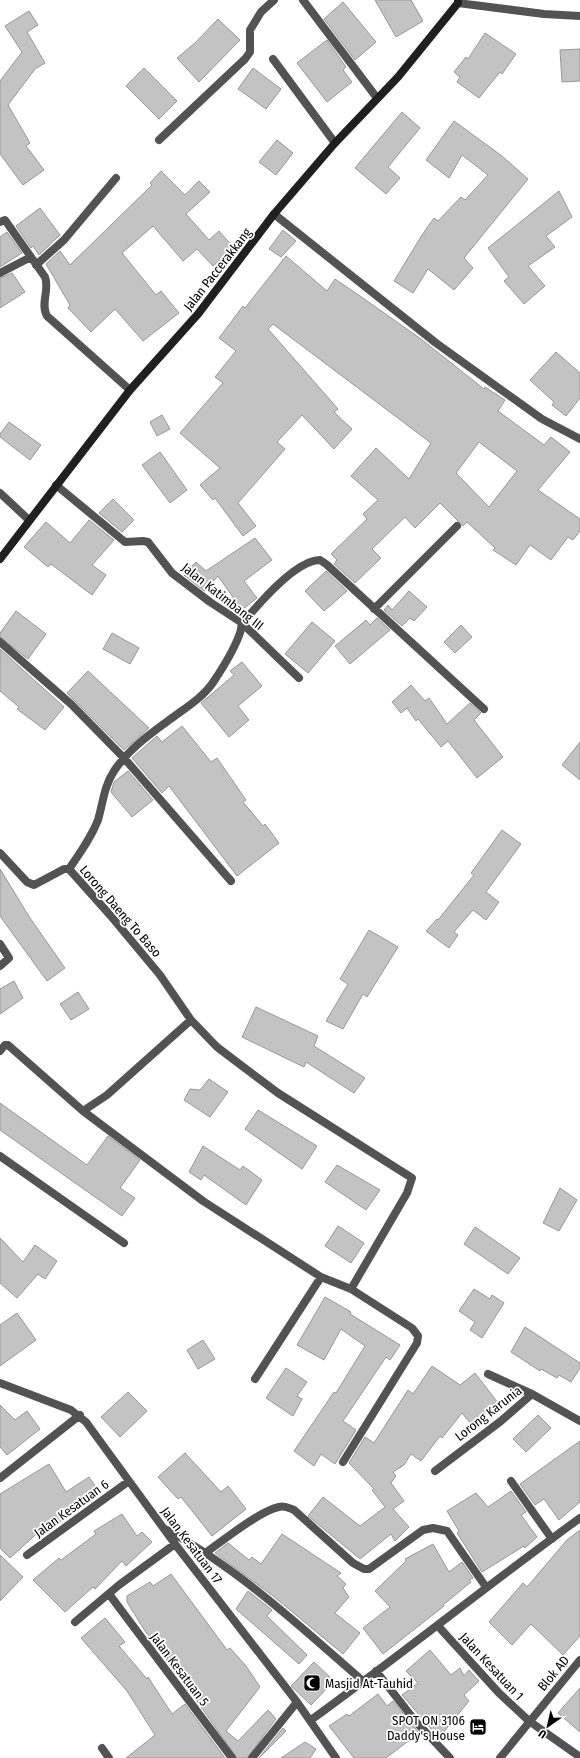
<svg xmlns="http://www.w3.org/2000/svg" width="580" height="1758" font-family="'Fira Sans Condensed',sans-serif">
	<rect width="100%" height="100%" fill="#fff"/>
	<path fill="#c3c3c3" stroke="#979797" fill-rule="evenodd" d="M375,0H411L423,21L396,37Z
		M343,2L376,42L355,60L324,19Z
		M29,11L38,25L27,32L45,63L35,69L8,105L30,143L26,146L44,170L23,185L0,154V81L22,52L5,26Z
		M218,19L240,40L199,82L177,58L195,43Z
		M485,33L516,54L502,74L500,72L479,98L457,82L460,77L454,72L466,57L468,59Z
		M327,40L346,67L343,70L352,82L327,102L297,63Z
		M580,49V81L562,82L560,50Z
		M144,68L177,101L159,119L126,86Z
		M253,68L281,89L266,109L238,89Z
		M402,112L420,128L388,167L400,178L386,194L355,168Z
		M454,121L502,156L528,179L464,258L473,268L454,290L428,269L413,293L394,281L422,235L434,218L438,221L461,197L465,200L488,175L462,155L449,178L426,160Z
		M277,140L293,153L276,175L259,162Z
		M161,171L185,195L199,181L210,192L186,214L209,240L219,231L234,248L213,266L197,249L183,261L153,226L122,253L156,295L161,291L179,313L143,341L115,309L91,332L68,308L70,305L46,264L60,251L70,265L152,185L150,183Z
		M559,191L572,217L546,236L555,247L528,266L545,286L524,304L504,281L509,277L488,248Z
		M40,208L60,235L39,255L33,246L31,248L16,226Z
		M283,230L296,241L281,257L269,249Z
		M7,232L22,253L0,267V237Z
		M286,256L327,291L335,279L360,296L421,339L484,389L485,387L505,400L498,411L544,445L551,437L570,452L538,490L580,519V531L573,540L568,537L551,560L530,545L516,565L493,550L495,548L467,522L463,526L440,503L415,528L405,517L372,549L381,558L355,583L334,564L337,560L331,554L367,519L363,514L378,500L351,476L376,448L409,479L431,443L273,324L268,329L338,409L334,412L352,429L334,449L302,415L277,442L285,449L238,503L256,526L243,536L215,498L213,500L200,485L220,468L180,433L223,383L215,377L236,351L219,338L243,306L245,308ZM479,442L517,471L489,507L456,473Z
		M12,273L25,292L0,308V278Z
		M556,352L580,373V398L566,416L552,405L554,402L530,380Z
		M162,415L170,429L157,436L150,422Z
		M9,422L41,445L30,460L0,437V434Z
		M160,452L187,490L170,503L142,465Z
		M113,499L134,520L122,532L99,513Z
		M89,520L114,540L92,565L106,575L92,595L51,564L48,567L24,547L46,522L70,543Z
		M255,538L272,560L244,581L257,598L242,610L218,576L204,591L184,575L196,562L206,571Z
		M326,571L347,591L324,611L305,591Z
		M409,591L427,607L414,621L410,618L402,626L384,610L388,605L392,610Z
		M16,611L46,634L28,659L0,637V633Z
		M377,618L390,630L350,664L335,646L366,620L370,625Z
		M312,622L335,641L308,673L285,654Z
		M461,625L472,637L455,653L444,642Z
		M112,633L139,648L130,664L103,649Z
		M0,649L64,707L45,730L17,709L19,707L0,691Z
		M242,662L262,686L238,706L249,720L229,737L201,703L234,675L230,671Z
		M88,671L149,728L124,750L67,693Z
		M411,685L425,701L429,698L447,724L470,703L481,713L474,720L503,757L477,778L448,741L441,747L418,719L416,721L407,708L401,713L392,702Z
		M182,726L211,762L217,758L246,800L243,802L263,826L265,824L279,843L237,876L169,786L162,793L132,758L157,736L162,742Z
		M580,742V780L562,765Z
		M128,771L153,800L132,817L111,792L114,782Z
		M502,830L521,844L486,892L499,902L486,920L473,910L454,932L458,935L449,948L426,931L437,919L438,920L474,875L471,873Z
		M0,869L30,918L65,968L47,981L0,916Z
		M369,930L398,947L367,997L363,994L343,1029L326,1021L348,984L340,979Z
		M14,981L23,998L0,1014V989Z
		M78,992L89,1009L71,1020L60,1004Z
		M256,1007L318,1036L314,1046L365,1078L354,1093L306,1062L304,1067L242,1037Z
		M209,1079L228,1092L210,1117L184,1100L190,1089L200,1090Z
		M0,1103L87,1165L108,1136L140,1160L120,1188L135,1198L122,1216L0,1130Z
		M258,1110L317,1146L302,1169L245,1129Z
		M203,1146L240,1170L243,1166L262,1180L246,1205L204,1175L201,1180L189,1172Z
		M337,1165L380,1190L366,1210L325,1182Z
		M560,1188L577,1200L559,1231L543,1223Z
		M338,1226L364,1243L351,1263L325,1246Z
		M475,1227L520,1258L508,1274L464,1244Z
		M0,1238L23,1262L35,1245L57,1261L45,1279L38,1274L17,1298L0,1283Z
		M474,1289L490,1299L492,1295L504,1303L482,1338L470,1330L475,1322L459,1311Z
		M325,1297L351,1312L350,1314L400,1345L390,1360L386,1357L343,1421L356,1430L335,1464L321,1454L314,1466L294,1451L334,1392L336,1393L365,1346L341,1329L324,1360L297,1345Z
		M17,1313L36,1340L0,1366V1325Z
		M525,1327L580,1363V1368L571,1382L559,1375L557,1378L541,1369L540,1371L511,1352Z
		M203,1340L215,1359L198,1369L187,1350Z
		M432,1366L460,1385L475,1373L498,1403L471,1424L462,1413L442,1438L440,1436L421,1461L411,1454L404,1465L393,1472L396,1476L391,1483L404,1501L393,1509L409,1527L395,1541L391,1534L360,1559L308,1516L323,1497L360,1526L385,1507L372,1490L374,1489L349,1463L365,1437L374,1443L408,1390L413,1394Z
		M286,1368L307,1382L297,1396L302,1399L293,1416L266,1398Z
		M128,1392L147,1411L120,1437L101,1417Z
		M0,1405L15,1420L27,1411L40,1429L7,1455L0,1447Z
		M538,1415L551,1428L526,1452L513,1439Z
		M580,1441V1502L559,1520L544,1499L535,1505L520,1484Z
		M185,1453L221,1492L228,1486L246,1509L212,1536L181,1497L178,1499L158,1477Z
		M49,1464L66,1492L89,1477L99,1492L45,1533L42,1529L10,1558L0,1548V1494Z
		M511,1491L526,1512L521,1515L537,1537L525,1548L524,1546L482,1572L457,1533L459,1531L447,1511L476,1493L488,1507Z
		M122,1514L137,1536L142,1532L152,1542L126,1566L122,1561L95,1589L93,1587L65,1612L33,1580L59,1558L61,1560L96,1534L94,1531Z
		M580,1530V1636L563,1655L531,1624L512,1645L489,1622L523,1583L527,1587L567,1540Z
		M282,1534L341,1573L337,1576L346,1584L343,1588L349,1597L335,1613L360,1633L343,1654L273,1596L215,1553L228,1543L249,1560L252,1557L261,1564Z
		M433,1544L449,1572L462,1562L473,1578L469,1580L471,1582L443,1605L444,1606L383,1654L363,1628L390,1607L375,1591L406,1561L405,1559Z
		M0,1555L23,1577L0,1601Z
		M171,1574L227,1650L230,1648L246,1666L260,1687L226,1731L238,1741L268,1710L276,1719L247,1758H237L180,1677L166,1660L168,1658L145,1631L127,1602V1596L150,1582L153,1586Z
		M248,1591L272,1610L267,1616L307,1655L299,1664L236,1609Z
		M105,1618L125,1642L119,1646L147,1679L148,1677L172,1714L185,1704L225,1758H126L155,1735L127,1691L81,1638Z
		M430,1650L451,1675L460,1668L464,1676L469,1670L479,1681L464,1695L469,1701L439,1738L402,1695L418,1683L406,1671Z
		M314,1662L334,1681L311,1705L291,1686Z
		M580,1688V1732L558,1713Z
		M378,1694L387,1706L393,1701L419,1733L386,1758H354L329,1726L347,1714L349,1716Z
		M283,1728L286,1731L259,1758Z
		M305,1742L316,1749L310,1758H281Z"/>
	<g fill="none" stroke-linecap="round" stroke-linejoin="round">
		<path stroke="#535353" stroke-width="8" d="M303,0L377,98
			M458,3L544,14L580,16
			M273,59L335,143
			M159,140L245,59L250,52V30L261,12L274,0
			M274,214L436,343L542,419L580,439
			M0,222L5,220L45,277C50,289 40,304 47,316L130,390
			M36,265L64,240L116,178
			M0,273L31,257
			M56,485L125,542L143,541L148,542L172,573L210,602L242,623L299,678
			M0,493L29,520
			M374,609L457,526
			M0,642L71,704L124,758L231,881
			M0,853L27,882L34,885L64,869H69L110,915L160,975L191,1020L217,1047L278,1093L412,1178L407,1193L351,1289L412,1328L418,1336L417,1343L343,1462
			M69,869C80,853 91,838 98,820C103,803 104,786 114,771C130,747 153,732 176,715C190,705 205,695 214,681C224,666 234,650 240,633C241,630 241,627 242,624C243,620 249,616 252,612C265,597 298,560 320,560L326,564L484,709
			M0,944L9,958L0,966
			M0,1051L5,1045H8L83,1111L107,1095L191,1020
			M83,1111L203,1201L321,1277
			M0,1156L124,1243
			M488,1374L532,1394
			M255,1379L321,1277L351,1289
			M0,1383L71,1410L86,1422L175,1544L297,1702L336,1758
			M435,1471L501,1421L532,1394L580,1421
			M0,1478L80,1415
			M511,1481L552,1539
			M167,1530C239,1569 302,1628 364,1682
			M204,1554C221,1542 261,1510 279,1507C284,1505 289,1508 294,1510L353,1563L364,1569H369L423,1530L433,1528L447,1531L486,1587
			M27,1555L129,1481
			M109,1594L232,1758
			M75,1622L119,1585L175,1544
			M438,1626L499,1693L529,1721L580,1757
			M376,1671L416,1722L450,1758
			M311,1720C402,1654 489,1584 580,1518
			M102,1748L109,1758
			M252,1758L297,1702
			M500,1758L580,1660"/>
		<path stroke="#202020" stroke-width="8" d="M0,559L130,390L198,314L274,214L335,143L398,77L458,3V0"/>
	</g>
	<defs>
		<g id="mosque-square" transform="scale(0.9)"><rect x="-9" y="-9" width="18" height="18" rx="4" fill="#000" stroke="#fff"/><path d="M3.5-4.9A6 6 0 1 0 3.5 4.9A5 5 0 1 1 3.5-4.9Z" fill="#fff"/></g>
		<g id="hotel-square" transform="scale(0.9)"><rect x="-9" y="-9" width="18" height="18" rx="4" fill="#000" stroke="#fff"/><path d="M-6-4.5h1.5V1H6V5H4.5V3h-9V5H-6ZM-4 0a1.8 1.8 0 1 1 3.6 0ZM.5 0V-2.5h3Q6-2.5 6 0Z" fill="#fff"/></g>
	</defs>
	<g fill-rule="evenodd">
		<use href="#mosque-square" x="312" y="1683"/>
		<use href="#hotel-square" x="478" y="1727"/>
	</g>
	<g text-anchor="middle" stroke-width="3.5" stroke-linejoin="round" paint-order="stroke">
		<g font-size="13" fill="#000" stroke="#fff">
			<text transform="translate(217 269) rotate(-52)" y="5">Jalan Paccerakkang</text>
			<text transform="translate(223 596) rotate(38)" y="5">Jalan Katimbang III</text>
			<text transform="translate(121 911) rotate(49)" y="5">Lorong Daeng To Baso</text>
			<text transform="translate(488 1413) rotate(-38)" y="5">Lorong Karunia</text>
			<text transform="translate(71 1508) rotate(-36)" y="5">Jalan Kesatuan 6</text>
			<text transform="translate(192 1545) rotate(53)" y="5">Jalan Kesatuan 17</text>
			<text transform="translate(492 1666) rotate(47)" y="5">Jalan Kesatuan 1</text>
			<text transform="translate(180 1669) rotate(53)" y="5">Jalan Kesatuan 5</text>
			<text transform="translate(553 1673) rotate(-50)" y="5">Blok AD</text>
		</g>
		<g font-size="13" fill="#000" stroke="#fff" text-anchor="start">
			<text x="325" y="1688">Masjid At-Tauhid</text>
			<text x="465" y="1725" text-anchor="end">SPOT ON 3106<tspan x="465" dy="15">Daddy's House</tspan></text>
		</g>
	</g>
	<g transform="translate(548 1726) rotate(214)" stroke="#ffffff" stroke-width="3" paint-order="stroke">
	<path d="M0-3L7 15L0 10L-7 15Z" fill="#000000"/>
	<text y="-6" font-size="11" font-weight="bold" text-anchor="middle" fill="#000000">U</text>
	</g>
</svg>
